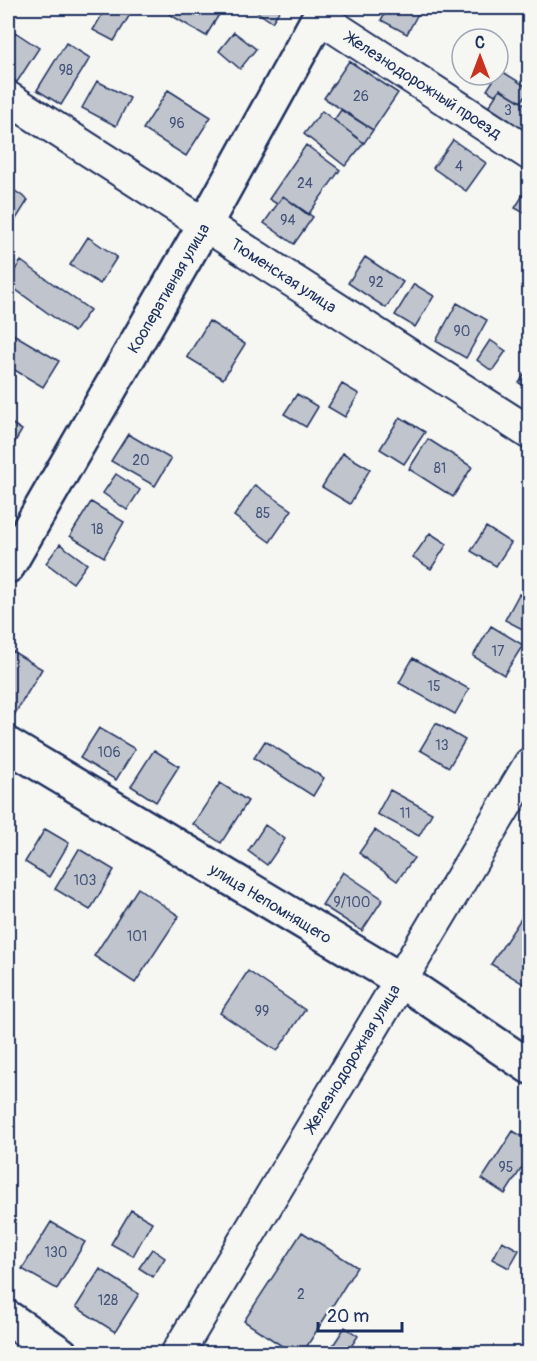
<svg xmlns="http://www.w3.org/2000/svg" width="537" height="1361" font-family="Pangolin,sans-serif">
	<rect width="100%" height="100%" fill="#f6f6f2"/>
	<filter id="ink" filterUnits="userSpaceOnUse"><feTurbulence type="fractalNoise" baseFrequency=".0167" numOctaves="2"/><feDisplacementMap in="SourceGraphic" scale="12" xChannelSelector="R" yChannelSelector="G"/><feConvolveMatrix kernelMatrix="1 2 1 2 8 2 1 2 1" color-interpolation-filters="sRGB"/></filter>
	<g filter="url(#ink)">
		<path fill="#c0c4cd" stroke="#1b2f5e" stroke-width="1.5" d="M106,8H134L114,41L93,30Z
			M173,8H223L206,36L169,14Z
			M251,8H276L280,10L272,22Z
			M388,8H421L407,34L381,20Z
			M15,32L39,48L17,82L8,76V44Z
			M234,32L256,49L240,69L219,51Z
			M66,43L90,58L61,105L37,90Z
			M349,61L398,93L373,130L324,98Z
			M500,70L530,89L521,102L500,89L495,95L487,90Z
			M97,81L130,98L116,126L82,108Z
			M500,89L530,107V122L522,135L485,112Z
			M168,90L211,117L186,156L143,129Z
			M341,110L373,130L364,143L334,120Z
			M322,111L364,143L345,166L304,134Z
			M453,140L486,163L466,191L433,168Z
			M306,145L340,170L308,215L283,196L277,204L269,199Z
			M530,184V216L515,208Z
			M8,186L28,200L8,232Z
			M283,196L313,217L294,244L264,223Z
			M88,237L117,257L100,284L70,265Z
			M365,257L403,282L386,308L348,283Z
			M21,261L90,310L74,332L8,284V280Z
			M414,284L434,296L415,327L395,315Z
			M457,303L487,320L466,358L436,341Z
			M209,321L245,344L223,379L187,357Z
			M8,331L59,361L43,387L8,366Z
			M490,340L506,351L492,371L477,360Z
			M530,366V389L519,383Z
			M342,384L359,394L345,417L328,407Z
			M297,394L318,407L306,427L284,414Z
			M400,417L425,432L404,464L380,449Z
			M8,421L22,430L12,447L8,444Z
			M128,434L171,459L155,486L111,461Z
			M428,439L472,467L453,497L409,469Z
			M343,453L370,469L350,504L322,487Z
			M116,474L140,490L127,510L103,493Z
			M255,485L292,510L270,542L234,516Z
			M91,502L124,522L104,557L70,536Z
			M486,527L511,543L496,566L471,551Z
			M430,533L447,544L431,569L413,557Z
			M60,544L87,564L73,583L46,563Z
			M519,594L530,599V633L505,620Z
			M491,626L523,645L504,675L473,656Z
			M12,651L42,669L13,717L8,714V658Z
			M413,658L469,689L455,714L399,683Z
			M436,723L465,740L449,767L420,750Z
			M99,728L135,749L116,780L80,758Z
			M265,741L324,778L313,796L254,758Z
			M154,750L179,766L156,802L131,786Z
			M220,783L248,801L221,843L193,824Z
			M390,790L432,813L419,836L377,814Z
			M265,825L285,839L267,865L248,851Z
			M45,829L69,843L49,877L25,862Z
			M375,830L414,858L397,881L359,853Z
			M79,849L114,870L90,910L55,889Z
			M343,872L383,899L362,931L322,905Z
			M138,888L179,916L135,983L94,956Z
			M522,917L530,922V988L491,964Z
			M248,971L305,1010L277,1051L220,1013Z
			M513,1131L530,1141V1155L505,1194L482,1179Z
			M131,1210L152,1222L133,1256L111,1244Z
			M51,1222L85,1242L57,1289L22,1269Z
			M302,1232L357,1267L302,1354H294L244,1321Z
			M502,1241L519,1250L509,1268L492,1259Z
			M152,1249L165,1258L153,1277L139,1268Z
			M100,1269L139,1294L115,1332L76,1307Z
			M345,1327L358,1336L346,1354H330L328,1353Z"/>
		<g fill="none" stroke-linecap="round" stroke-linejoin="round">
			<g stroke="#1b2f5e" stroke-width="36">
				<path id="street" d="M319,17L530,154
					M8,98L530,433
					M177,1354L530,764"/>
			</g>
			<g stroke="#1b2f5e" stroke-width="38">
				<path id="secondary" d="M8,566L205,224L324,8
					M8,745L399,979L530,1067
					M8,1318L61,1354"/>
			</g>
			<use href="#street" stroke="#f6f6f2" stroke-width="32"/>
			<use href="#secondary" stroke="#f6f6f2" stroke-width="33"/>
		</g>
	</g>
	<g text-anchor="middle" stroke-width="4.5" stroke-linejoin="round" paint-order="stroke">
		<g font-size="14" fill="#44547a">
			<text x="66" y="75">98</text>
			<text x="361" y="101">26</text>
			<text x="508" y="115">3</text>
			<text x="177" y="128">96</text>
			<text x="459" y="171">4</text>
			<text x="305" y="188">24</text>
			<text x="288" y="225">94</text>
			<text x="376" y="287">92</text>
			<text x="462" y="336">90</text>
			<text x="141" y="465">20</text>
			<text x="440" y="473">81</text>
			<text x="263" y="518">85</text>
			<text x="97" y="534">18</text>
			<text x="498" y="656">17</text>
			<text x="434" y="691">15</text>
			<text x="442" y="750">13</text>
			<text x="109" y="757">106</text>
			<text x="405" y="818">11</text>
			<text x="85" y="885">103</text>
			<text x="352" y="907">9/100</text>
			<text x="137" y="941">101</text>
			<text x="262" y="1016">99</text>
			<text x="506" y="1172">95</text>
			<text x="56" y="1257">130</text>
			<text x="301" y="1299">2</text>
			<text x="108" y="1305">128</text>
		</g>
		<g font-size="16" fill="#1b2f5e" stroke="#f6f6f2">
			<text transform="translate(424 85) rotate(33)" y="6">Железнодорожный проезд</text>
			<text transform="translate(284 275) rotate(33)" y="6">Тюменская улица</text>
			<text transform="translate(168 288) rotate(-60)" y="6">Кооперативная улица</text>
			<text transform="translate(271 903) rotate(31)" y="6">улица Непомнящего</text>
			<text transform="translate(352 1058) rotate(-59)" y="6">Железнодорожная улица</text>
		</g>
	</g>
	<rect width="537" height="1361" fill="none" stroke="#f6f6f2" stroke-width="30"/>
	<rect x="15" y="15" width="507" height="1331" fill="none" stroke="#1b2f5e" stroke-width="2" filter="url(#ink)"/>
	<g transform="translate(480 57)"><circle r="28" fill="#f6f6f2" stroke="#9ea6b7" stroke-width="1.5"/>
	<path d="M0-4.5L10 22L0 15L-10 22Z" fill="#c8321e"/>
	<text y="-9" font-size="16" font-weight="bold" text-anchor="middle" fill="#1b2f5e">С</text>
	</g>
	<path d="M318 1322v9h84v-9" fill="none" stroke="#1b2f5e" stroke-width="3"/>
	<text x="327" y="1322" font-size="18" fill="#1b2f5e" stroke="#f6f6f2" stroke-width="4.5" paint-order="stroke">20 m</text>
</svg>
